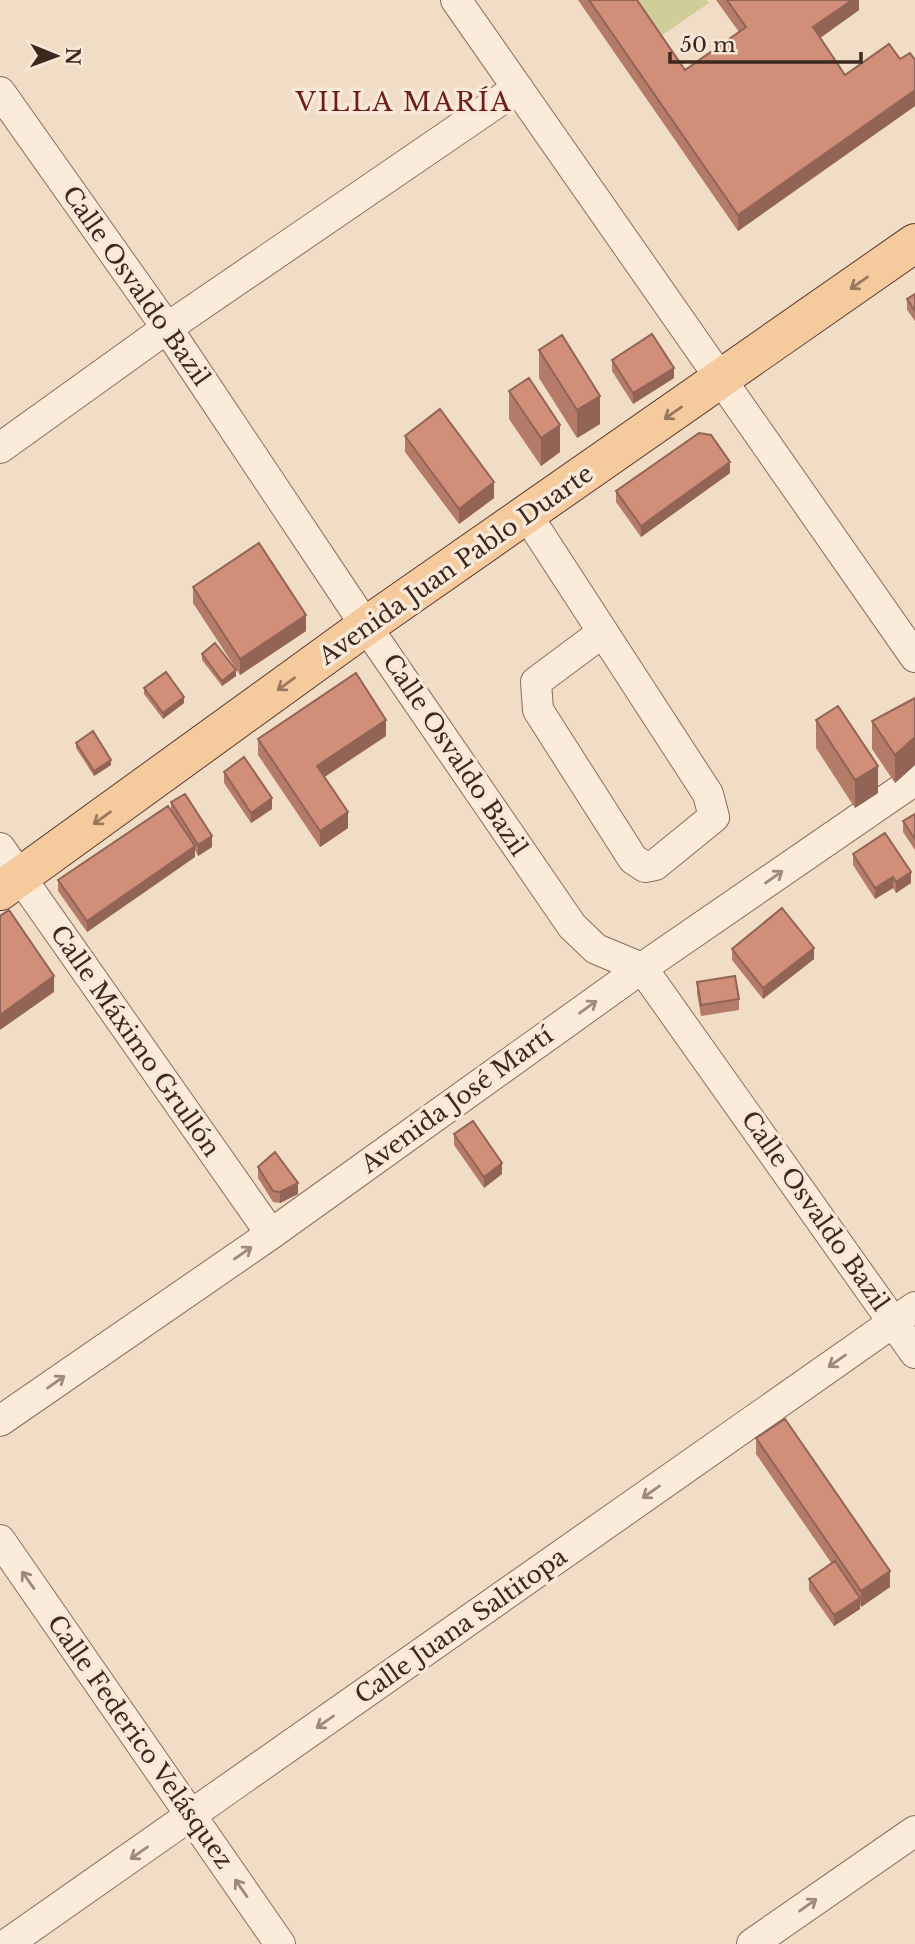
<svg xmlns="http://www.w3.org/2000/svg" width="915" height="1944" font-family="'Libre Baskerville',serif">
	<rect width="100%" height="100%" fill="#f1dcc6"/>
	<path fill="#d0cd99" d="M637,0H707L709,3L662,35Z"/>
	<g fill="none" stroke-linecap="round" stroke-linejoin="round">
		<g stroke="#8e6c5a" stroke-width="32">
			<path id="minor" d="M456,0L915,657
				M0,92L167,328L366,626L572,926L596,949L642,968L915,1353
				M0,448L167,328L518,88
				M527,515L708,794L714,817L655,865L645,867L633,859L538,710L536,682L603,632
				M0,848L271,1234
				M0,1421L271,1234L642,968L915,780
				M0,1540L280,1944
				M7,1944L915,1307
				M752,1944L915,1831"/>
		</g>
		<g stroke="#5c3b2f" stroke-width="40">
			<path id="major" d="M0,891L366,626L915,243"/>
		</g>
		<use href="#minor" stroke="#fbebdb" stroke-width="30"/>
		<use href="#major" stroke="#f5ca9d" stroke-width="38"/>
	</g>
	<path fill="#b47b69" d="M578,0H637L685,70L739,32L716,0H859V10L820,38L845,75L900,59L915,60V106L738,231Z
		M915,294V321L907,310V299Z
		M539,350L600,424L577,438L539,378Z
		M612,360L674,378L633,404L612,371Z
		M509,391L560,452L541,466L509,419Z
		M405,436L494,498L459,524L405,452Z
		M730,473L641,537L616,502V491Z
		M193,587L306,631L240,675L193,603Z
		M202,654L236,676L222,686L202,660Z
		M144,688L184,703L163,719L144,694Z
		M915,698V765L895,783L872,749V721Z
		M816,720L878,793L855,808L816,748Z
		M386,736L324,777L348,828L320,847L258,755V739Z
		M76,743L111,765L94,776L76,748Z
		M224,772L272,809L251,823L224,783Z
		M171,802L212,847L198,856L195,850V857L87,932L58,891V880L171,811Z
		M915,814V850L903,832V821Z
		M853,854L911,883L896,893L893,888L875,899L853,865Z
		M732,949L814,959L763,999L732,960Z
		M697,982L739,999V1010L701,1016L697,993Z
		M454,1134L502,1174L484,1188L454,1145Z
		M258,1167L298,1194L280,1203L273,1202L258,1178Z
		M756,1438L890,1587L861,1607L860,1604V1609L834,1626L809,1590V1579L832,1564L756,1454Z"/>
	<path fill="#926455" d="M852,0H859V10L813,43V27Z
		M915,90V106L738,231V215Z
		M674,368V378L633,404V393Z
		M600,396V424L577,438V410Z
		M560,425V452L541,466V438Z
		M730,462V473L641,537V526Z
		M494,482V498L459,524V509Z
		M306,615V631L240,675V659Z
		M236,670V676L222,686V681Z
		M184,697V703L163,719V713Z
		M386,720V736L317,782V766Z
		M915,737V765L895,783V755Z
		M111,760V765L94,776V771Z
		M878,766V793L855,808V780Z
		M272,798V809L251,823V813Z
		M348,812V828L320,847V831Z
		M212,836V847L198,856V845Z
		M195,846V857L87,932V921Z
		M911,872V883L896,893V882Z
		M893,877V888L875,899V888Z
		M814,948V959L763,999V988Z
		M54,976V992L0,1030V1015Z
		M502,1163V1174L484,1188V1177Z
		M298,1183V1194L280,1203V1192Z
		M890,1571V1587L861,1607V1591Z
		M860,1598V1609L834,1626V1615Z"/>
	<path fill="#d18f7a" stroke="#926455" stroke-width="2" d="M589,0H637L685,70L746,27L727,0H852L813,27L845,75L889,44L900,59L910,53L915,60V90L738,215Z
		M915,294V311L907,299Z
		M652,334L674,368L633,393L612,360Z
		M562,335L600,396L577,410L539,350Z
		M529,378L560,425L541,438L509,391Z
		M440,409L494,482L459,509L405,436Z
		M699,433L711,435L730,462L641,526L616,491Z
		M259,543L306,615L240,659L193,587Z
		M215,643L236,670L222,681L202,654Z
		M166,672L184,697L163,713L144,688Z
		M356,673L386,720L317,766L348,812L320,831L258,739Z
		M915,698V737L895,755L872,721Z
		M838,706L878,766L855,780L816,720Z
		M93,731L111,760L94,771L76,743Z
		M244,757L272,798L251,813L224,772Z
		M185,794L212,836L198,845L171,802Z
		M168,806L195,846L87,921L58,880Z
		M915,814V839L903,821Z
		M885,833L911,872L896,882L893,877L875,888L853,854Z
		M782,908L814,948L763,988L732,949Z
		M9,910L54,976L0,1015V916Z
		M735,976L739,999L701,1005L697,982Z
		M473,1121L502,1163L484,1177L454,1134Z
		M275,1152L298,1183L280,1192L273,1191L258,1167Z
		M785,1419L890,1571L861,1591L756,1438Z
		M835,1561L860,1598L834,1615L809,1579Z"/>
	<defs><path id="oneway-shaft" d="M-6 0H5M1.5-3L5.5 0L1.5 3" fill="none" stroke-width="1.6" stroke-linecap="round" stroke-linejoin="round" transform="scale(1.75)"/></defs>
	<g stroke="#99795e">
		<use href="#oneway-shaft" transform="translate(859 283) rotate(145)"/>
		<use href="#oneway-shaft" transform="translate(673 413) rotate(145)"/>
		<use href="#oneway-shaft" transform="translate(286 684) rotate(144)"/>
		<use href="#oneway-shaft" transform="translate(102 818) rotate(144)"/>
	</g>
	<g stroke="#9c8a7d">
		<use href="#oneway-shaft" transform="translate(774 877) rotate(-35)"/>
		<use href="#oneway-shaft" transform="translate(588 1007) rotate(-36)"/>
		<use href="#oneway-shaft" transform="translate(243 1253) rotate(-35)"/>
		<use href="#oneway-shaft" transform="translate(837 1361) rotate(145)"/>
		<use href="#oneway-shaft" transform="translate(56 1382) rotate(-35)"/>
		<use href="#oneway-shaft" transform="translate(651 1492) rotate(145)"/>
		<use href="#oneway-shaft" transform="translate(28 1580) rotate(-125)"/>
		<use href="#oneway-shaft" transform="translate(325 1722) rotate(145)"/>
		<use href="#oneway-shaft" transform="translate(139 1853) rotate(145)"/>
		<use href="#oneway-shaft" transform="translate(241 1888) rotate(-125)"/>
		<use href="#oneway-shaft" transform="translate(808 1905) rotate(-35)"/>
	</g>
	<g text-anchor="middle" stroke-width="7" stroke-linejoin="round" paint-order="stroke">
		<g font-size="24" fill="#3d281f" stroke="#f8e8d7">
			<text transform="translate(136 286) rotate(55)" y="8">Calle Osvaldo Bazil</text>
			<text transform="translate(456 565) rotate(-35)" y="8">Avenida Juan Pablo Duarte</text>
			<text transform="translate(455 755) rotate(56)" y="8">Calle Osvaldo Bazil</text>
			<text transform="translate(135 1041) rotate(55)" y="8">Calle Máximo Grullón</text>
			<text transform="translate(457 1100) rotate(-36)" y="8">Avenida José Martí</text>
			<text transform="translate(815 1211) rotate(55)" y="8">Calle Osvaldo Bazil</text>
			<text transform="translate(461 1626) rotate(-35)" y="8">Calle Juana Saltitopa</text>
			<text transform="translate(140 1742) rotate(55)" y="8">Calle Federico Velásquez</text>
		</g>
		<g font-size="26" letter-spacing="2" fill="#6d1e1c" stroke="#f8e8d7">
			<text x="404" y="111">VILLA MARÍA</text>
		</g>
	</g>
	<g transform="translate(56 56) rotate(91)" stroke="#f8e8d7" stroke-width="5" paint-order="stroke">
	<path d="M0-5L12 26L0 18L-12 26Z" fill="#3d281f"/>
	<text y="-10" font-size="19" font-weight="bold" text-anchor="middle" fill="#3d281f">N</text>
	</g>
	<path d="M670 52v10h191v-10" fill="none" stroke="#3d281f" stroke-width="3.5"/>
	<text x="680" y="52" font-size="21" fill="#3d281f" stroke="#f8e8d7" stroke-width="5" paint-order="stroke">50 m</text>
</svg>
